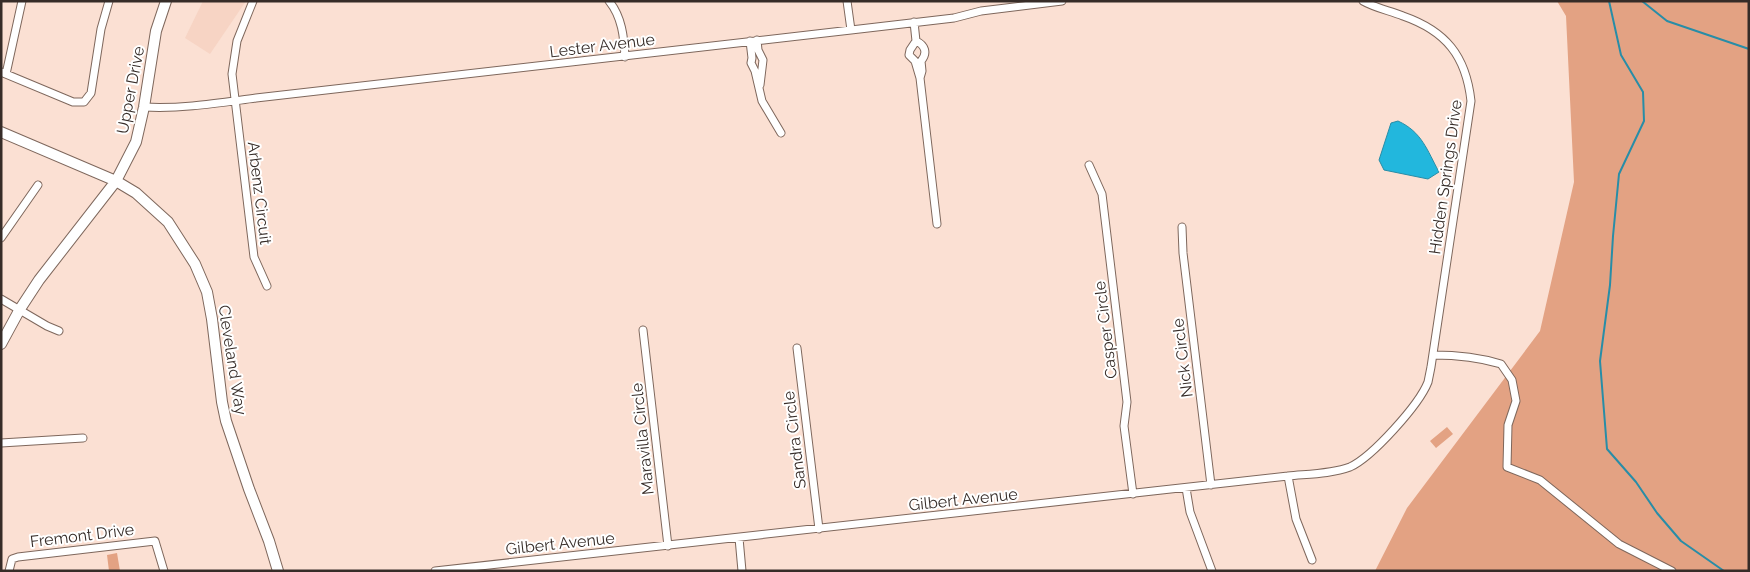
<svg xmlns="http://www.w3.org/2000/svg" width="1750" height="572" font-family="Raleway,sans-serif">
	<rect width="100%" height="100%" fill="#fbe0d3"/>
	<path fill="#f7d4c4" d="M203,1H246L210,54L185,38Z"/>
	<path fill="#e3a283" d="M1557,1H1749V571H1375L1407,508L1540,331L1574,182L1566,16Z
		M1447,427L1453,434L1436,448L1430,441Z
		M117,553L120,571H109L107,555Z"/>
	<path fill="#22b7dd" stroke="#288da7" d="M1398,121C1422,132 1427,150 1439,172L1428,179L1384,170L1379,160L1391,123Z"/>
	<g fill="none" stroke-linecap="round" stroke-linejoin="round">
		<path stroke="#288da7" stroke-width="2" d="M1609,1L1621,55L1643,92L1644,121L1619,174L1613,236L1610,285L1600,361L1607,449L1636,482L1657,513L1681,541L1724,571
			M1642,1L1667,21L1749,49"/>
		<g stroke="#7e675c" stroke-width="9">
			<path id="street" d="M253,1L237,41L232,74L254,257L267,286
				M609,1C622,17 624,37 625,57
				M847,1L851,30
				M914,22L916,41L910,50L909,55L915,61L920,78L937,224
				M757,40L758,50L763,60L760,85
				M750,41L752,58L751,63L755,71L762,101L781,133
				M916,41C925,45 928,53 921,61L922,71L920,78
				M1,72L73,102H84L91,93L101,29L109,1
				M6,74L22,1
				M144,107C183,109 218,103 256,98L851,30L954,18L981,11L1062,1
				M1089,165L1102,194L1127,402L1124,426L1133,494
				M1182,227L1183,253L1211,485
				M1,238L38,185
				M1,299L47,326L59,331
				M643,330L668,546
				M797,348L819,529
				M1433,355C1457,355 1478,357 1501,364L1512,380L1516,401L1508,425L1507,467L1540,480L1619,544L1672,571
				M1,443L83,438
				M1288,476L1296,519L1312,560
				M1186,488L1190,512L1212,571
				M739,538L742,571
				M9,571L12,559L18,557L155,541L164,571
				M435,571L1288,476C1308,474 1331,474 1350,467C1372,457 1419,405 1428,382C1429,377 1430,372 1431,367L1471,101C1466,56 1446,31 1403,16C1391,11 1375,8 1363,1"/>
		</g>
		<g stroke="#7e675c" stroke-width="12">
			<path id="secondary" d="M1,132L116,181L136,193L168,222L195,264L207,292L212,319L222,402L226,421L249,489L269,541L278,571
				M1,344L20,309L39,280L116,181L136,142L144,107L156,31L166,1"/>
		</g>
		<use href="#street" stroke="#fff" stroke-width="7"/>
		<use href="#secondary" stroke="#fff" stroke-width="10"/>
	</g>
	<g text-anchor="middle" stroke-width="4" stroke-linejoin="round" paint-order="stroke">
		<g font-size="16" fill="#362c28" stroke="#fff">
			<text transform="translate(602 45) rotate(-7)" y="6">Lester Avenue</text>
			<text transform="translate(130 90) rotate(-79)" y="6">Upper Drive</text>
			<text transform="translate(1445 177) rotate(-82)" y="6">Hidden Springs Drive</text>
			<text transform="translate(260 193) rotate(83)" y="6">Arbenz Circuit</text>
			<text transform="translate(1105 330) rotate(-97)" y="6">Casper Circle</text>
			<text transform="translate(1182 358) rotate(-97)" y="6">Nick Circle</text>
			<text transform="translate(233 360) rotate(81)" y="6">Cleveland Way</text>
			<text transform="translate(642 439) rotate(-96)" y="6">Maravilla Circle</text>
			<text transform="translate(794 440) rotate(-97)" y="6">Sandra Circle</text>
			<text transform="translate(963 499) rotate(-6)" y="6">Gilbert Avenue</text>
			<text transform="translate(82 535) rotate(-7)" y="6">Fremont Drive</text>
			<text transform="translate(560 543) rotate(-6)" y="6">Gilbert Avenue</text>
		</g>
	</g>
	<rect width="1750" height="572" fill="none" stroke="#362c28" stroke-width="5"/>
</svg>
